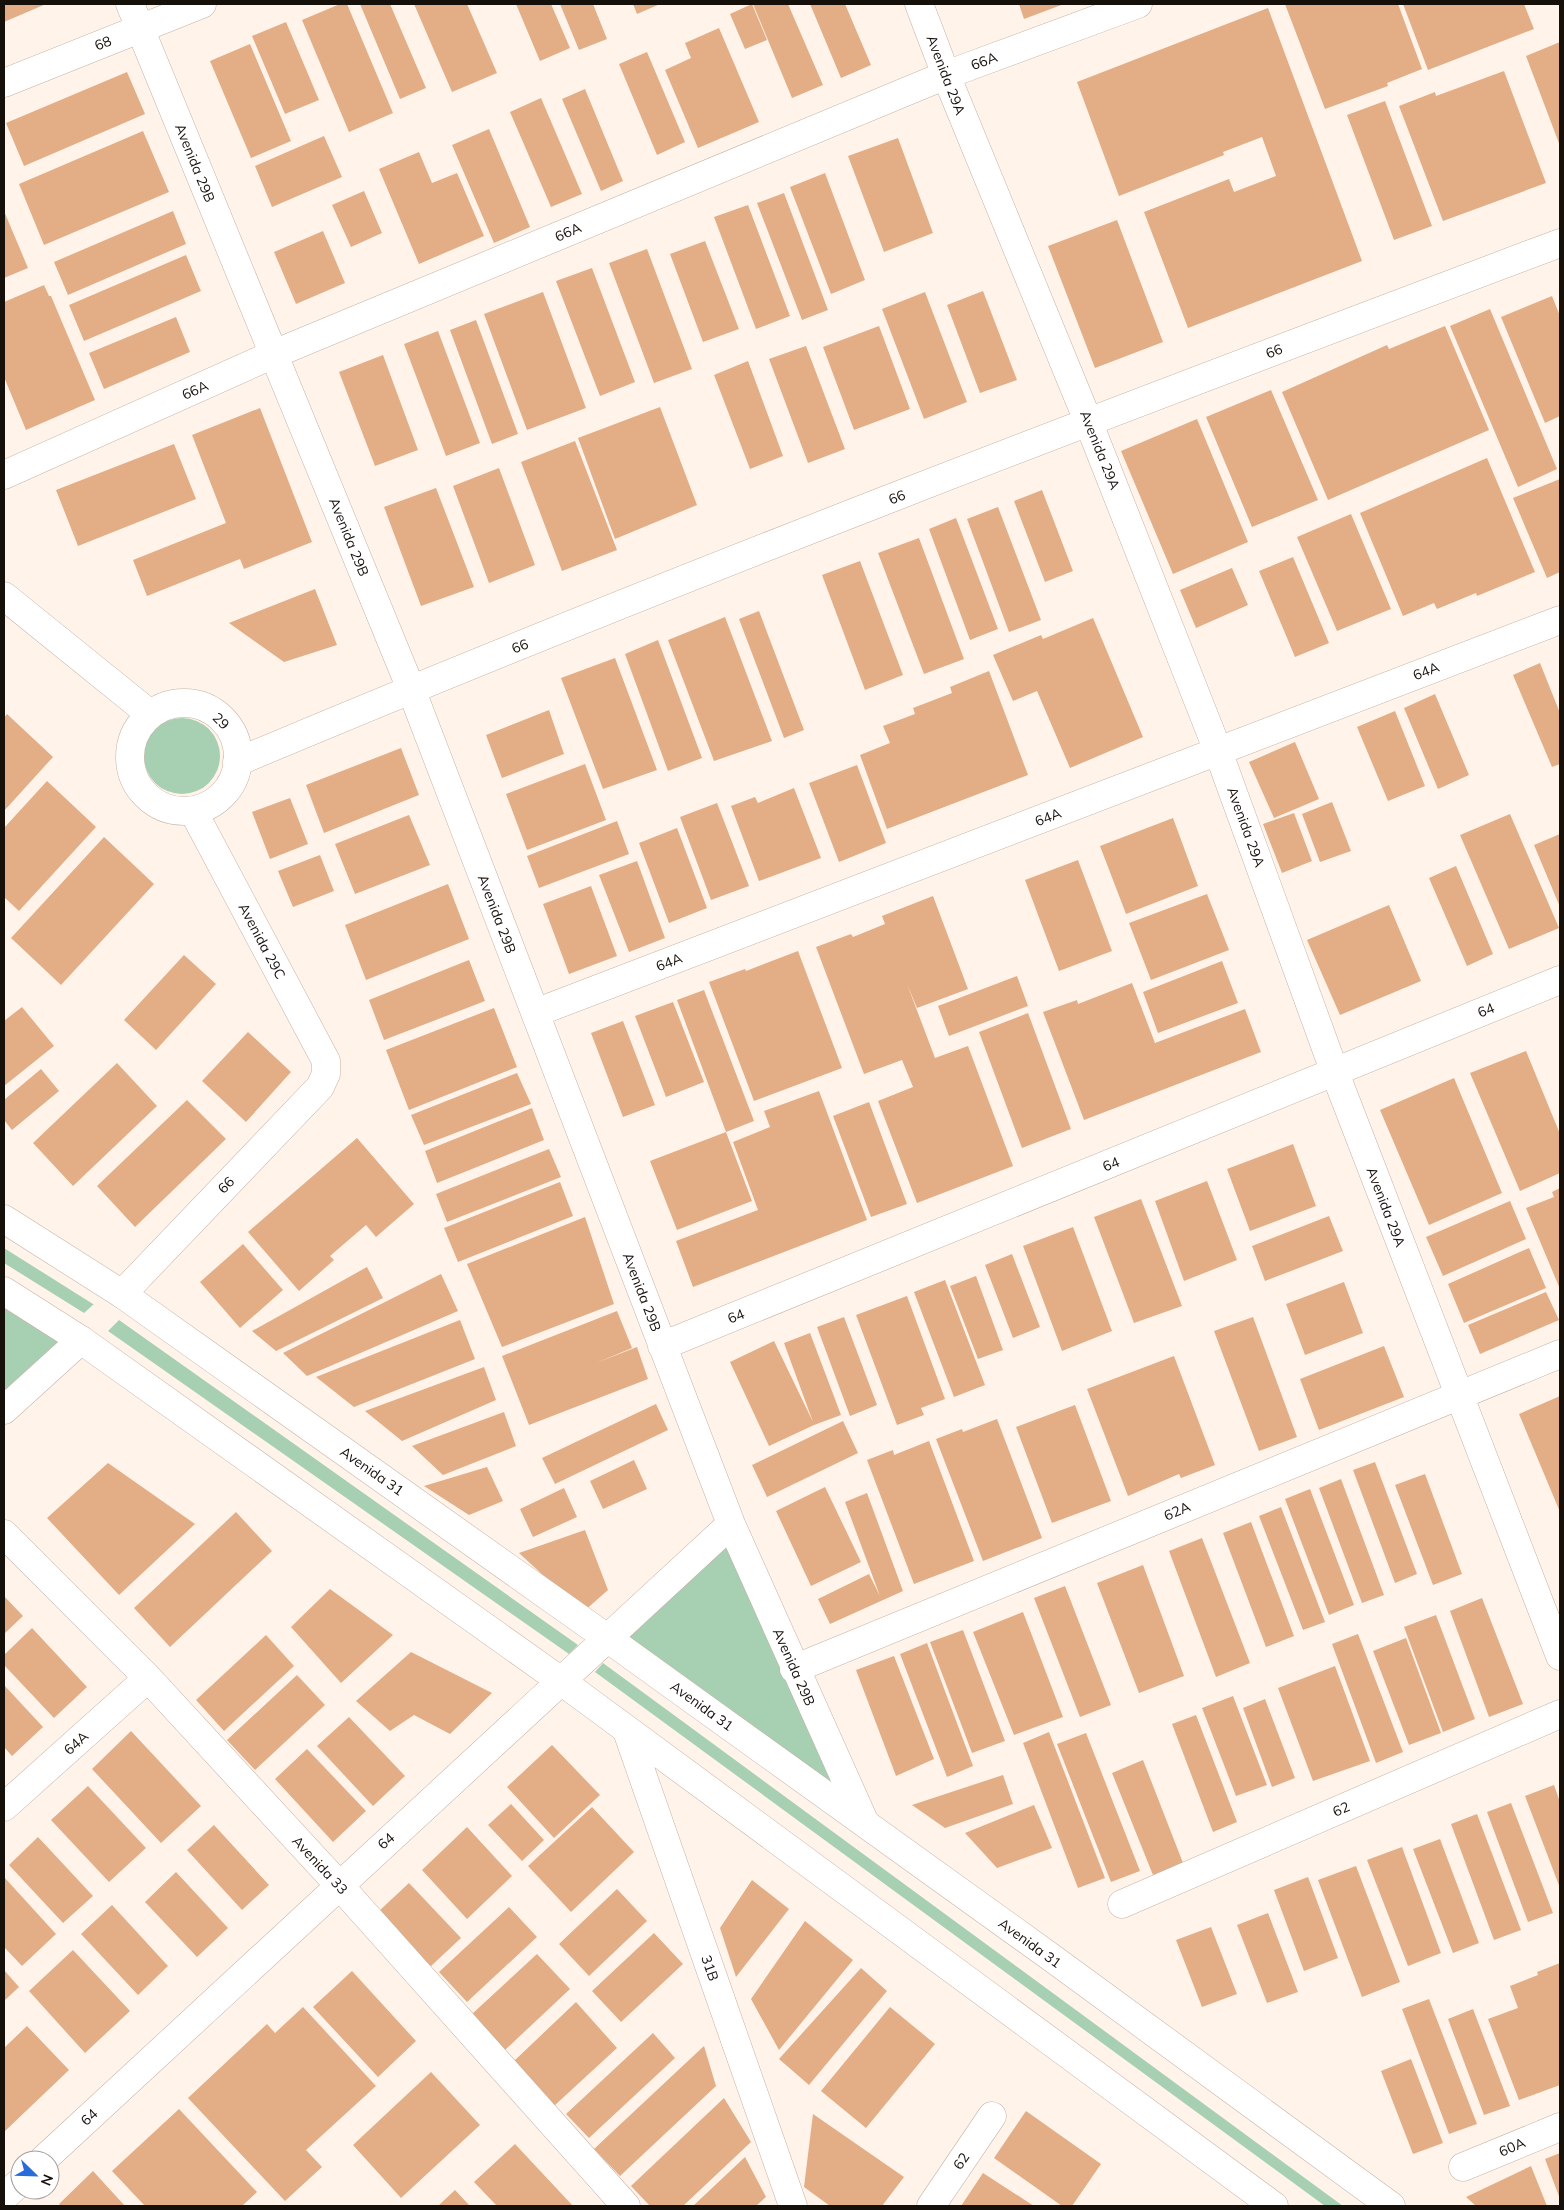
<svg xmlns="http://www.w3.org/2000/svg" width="1564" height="2210" font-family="Mulish,sans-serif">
	<rect width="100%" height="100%" fill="#fff3ea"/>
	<path fill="#a7d0b3" d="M144 756a38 38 0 1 1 76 0a38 38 0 1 1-76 0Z
		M4,1248L93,1304H94L84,1313L4,1263Z
		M4,1292L81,1340L4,1410Z
		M119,1320L578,1645L569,1654L108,1331Z
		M731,1524L865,1823L617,1630Z
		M603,1663L1343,2206H1325L595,1672Z"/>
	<path fill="#e3ad86" d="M4,4H46L4,22Z
		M340,4H347L393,113L349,132L302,20Z
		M360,4H390L426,88L400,99Z
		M414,4H467L497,73L452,92Z
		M516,4H551L570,48L540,61Z
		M560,4H593L607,39L579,50Z
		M633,4H660L637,14Z
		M752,4L767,40L745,49L730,14Z
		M753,4H788L823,85L792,98Z
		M810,4H845L871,65L841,78Z
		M1019,4H1064L1024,19Z
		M1285,4H1398L1422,69L1387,83L1388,86L1325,109Z
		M1403,4H1524L1534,29L1428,70Z
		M1268,8L1362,261L1188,328L1144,212L1229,179L1234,192L1276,176L1262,137L1223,152L1224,155L1119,196L1077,82Z
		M286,22L319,100L285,114L252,36Z
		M719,28L759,122L698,148L665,70L691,58L685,43Z
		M1560,42V146L1526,56Z
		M250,44L291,141L251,158L210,61Z
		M647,52L685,142L657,155L619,64Z
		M1504,71L1546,183L1443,221L1399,106L1435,92L1436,96Z
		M127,72L145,114L24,166L6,123Z
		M585,89L623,181L601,191L562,99Z
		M541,98L582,194L551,207L510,112Z
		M1385,101L1432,226L1394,240L1347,115Z
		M489,129L530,227L494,243L452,145Z
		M143,131L169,192L44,245L19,184Z
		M324,136L342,177L272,207L255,166Z
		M898,138L933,233L884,252L848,156Z
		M419,152L432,183L457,173L484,236L419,264L379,169Z
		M825,173L865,280L831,294L790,187Z
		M364,191L382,233L351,247L332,205Z
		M784,193L828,310L802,320L757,203Z
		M748,205L790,316L756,329L714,217Z
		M4,211L28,268L4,278Z
		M173,211L186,244L68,295L54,262Z
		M1117,220L1163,342L1095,368L1048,246Z
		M323,231L345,283L296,304L274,252Z
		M705,241L739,329L703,342L670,254Z
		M647,249L692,369L654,383L609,263Z
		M186,255L201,291L84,341L69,305Z
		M592,268L635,382L600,396L556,281Z
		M44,285L49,296H51L95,400L26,430L4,377V302Z
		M983,291L1017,380L980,393L947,305Z
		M543,292L586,408L527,430L484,314Z
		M925,292L967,402L924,419L882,309Z
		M1552,296L1560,316V416L1545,423L1501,317Z
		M1490,309L1557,469L1518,487L1450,326Z
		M176,317L190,352L104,389L89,353Z
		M476,320L518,434L492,444L450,330Z
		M879,326L910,409L854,430L823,347Z
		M1445,326L1489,430L1328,500L1282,392L1387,345L1389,349Z
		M438,331L480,443L446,456L404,344Z
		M806,346L845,449L808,463L769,359Z
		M383,355L418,450L375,466L339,372Z
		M748,361L783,456L750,469L714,375Z
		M1271,390L1318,500L1252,527L1206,417Z
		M660,407L697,505L615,539L578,438Z
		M260,408L312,542L244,569L240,559L147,596L133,560L226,523L192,435Z
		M1197,419L1248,542L1173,574L1121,451Z
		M575,441L617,550L562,571L521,462Z
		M174,444L196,499L78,546L56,490Z
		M1487,458L1535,572L1477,596L1476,593L1437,609L1434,603L1403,616L1360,513Z
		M499,468L535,565L489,583L453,486Z
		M1560,479V572L1547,578L1513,498Z
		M436,488L474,587L421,606L384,507Z
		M1042,490L1073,571L1045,582L1014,501Z
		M998,507L1041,620L1009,632L967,519Z
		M1351,514L1391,609L1337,631L1297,537Z
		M956,518L998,629L970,640L929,529Z
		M919,538L964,659L924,674L878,553Z
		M1293,557L1329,643L1295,657L1259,571Z
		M860,561L903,675L865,690L822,575Z
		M1232,568L1248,605L1196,628L1180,590Z
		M315,589L337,645L284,662L229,623Z
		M759,611L804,730L784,738L739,619Z
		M725,617L772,741L714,761L668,640Z
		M1093,618L1143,737L1070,768L1037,691L1013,701L993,655L1041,635L1043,639Z
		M658,640L702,758L668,771L625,654Z
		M615,658L657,770L603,789L561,678Z
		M1540,663L1560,713V764L1552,767L1513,675Z
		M989,671L1028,775L887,829L860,755L890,743L883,726L915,714L913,708L952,693L950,687Z
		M1435,694L1469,775L1438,789L1404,708Z
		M549,710L564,754L502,778L486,735Z
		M1395,711L1425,786L1388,801L1357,727Z
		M7,714L53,757L4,811V718Z
		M1295,742L1319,799L1274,818L1249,762Z
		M401,748L419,795L324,833L306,785Z
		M585,764L606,820L527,850L506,794Z
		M857,765L886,843L839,862L809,783Z
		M47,781L96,827L19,911L4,897V828Z
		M794,788L821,858L759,881L731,806L755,797L758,803Z
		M290,798L308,844L270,859L252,812Z
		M1332,802L1351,851L1320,862L1302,814Z
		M717,803L749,886L711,900L680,817Z
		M1294,813L1312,861L1282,873L1263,824Z
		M1510,814L1559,928L1509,949L1460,835Z
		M409,815L430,865L355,894L335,844Z
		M1173,818L1198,886L1126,914L1100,846Z
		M617,821L629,854L539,888L527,856Z
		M677,828L707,908L669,923L639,843Z
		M1560,834V907L1534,845Z
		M104,837L154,884L61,985L11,938Z
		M320,855L334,891L293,907L278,871Z
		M1078,860L1112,951L1059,971L1025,880Z
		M637,861L665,938L629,952L599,875Z
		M1456,866L1493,954L1467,966L1429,878Z
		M448,884L469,939L366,980L345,925Z
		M591,886L617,956L569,974L543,904Z
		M1207,894L1229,950L1151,980L1129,923Z
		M933,896L968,989L917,1008L907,984L935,1058L968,1046L1013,1166L917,1203L878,1101L913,1087L902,1060L864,1074L816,947L851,934L853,937L885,924L882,916Z
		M1389,905L1421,981L1340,1015L1307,940Z
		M798,951L842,1068L754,1101L709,982L745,969L746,971Z
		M184,955L216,984L156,1050L124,1020Z
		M469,960L485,1001L384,1040L369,1000Z
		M1222,961L1238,1003L1158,1033L1143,992Z
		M1017,976L1028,1006L949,1036L938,1006Z
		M1132,983L1155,1043L1245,1009L1261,1052L1084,1120L1043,1012L1077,1000L1078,1004Z
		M704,990L754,1121L726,1132L677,1000Z
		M673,1002L704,1082L666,1097L635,1016Z
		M22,1007L54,1046L4,1086V1021Z
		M494,1008L517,1067L409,1110L386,1050Z
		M1028,1013L1071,1129L1022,1148L979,1032Z
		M623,1021L655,1105L623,1117L591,1033Z
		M248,1032L291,1072L246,1122L202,1081Z
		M1526,1051L1560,1134V1173L1520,1191L1470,1073Z
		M117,1063L157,1106L73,1186L33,1143Z
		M41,1069L59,1091L12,1130L4,1120V1100Z
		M517,1073L531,1104L424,1145L411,1115Z
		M1454,1078L1502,1193L1429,1225L1380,1110Z
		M819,1091L867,1220L693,1287L676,1241L758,1210L733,1142L770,1127L764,1111Z
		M187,1100L226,1139L135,1227L97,1186Z
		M869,1102L907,1204L871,1217L833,1116Z
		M532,1108L544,1140L437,1183L425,1151Z
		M726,1132L752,1201L677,1230L650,1161Z
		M357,1138L414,1204L376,1237L366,1225L330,1256L334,1260L299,1291L248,1232Z
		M1293,1144L1316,1206L1250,1231L1227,1169Z
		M549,1149L561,1177L447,1222L436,1194Z
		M1207,1181L1237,1260L1184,1281L1155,1201Z
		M560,1182L573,1216L458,1262L444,1228Z
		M1560,1188V1289L1526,1208L1554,1197L1552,1192Z
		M1141,1199L1182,1306L1134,1323L1094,1217Z
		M1510,1201L1526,1239L1443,1276L1426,1237Z
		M1329,1216L1343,1251L1265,1281L1252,1246Z
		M585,1217L614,1304L502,1347L467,1264Z
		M1073,1227L1112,1331L1062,1351L1023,1246Z
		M243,1244L283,1290L240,1328L200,1282Z
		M1529,1248L1546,1288L1464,1323L1448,1284Z
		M1012,1254L1040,1327L1013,1338L985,1265Z
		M367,1267L383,1298L276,1351L252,1331Z
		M441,1274L458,1311L307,1376L283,1353Z
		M976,1276L1003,1350L978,1359L950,1286Z
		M945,1280L985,1385L954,1397L914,1292Z
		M1344,1282L1363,1333L1305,1355L1286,1304Z
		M1546,1292L1559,1320L1480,1354L1468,1325Z
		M907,1296L945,1399L921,1408L924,1415L897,1425L856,1315Z
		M617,1311L632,1348L596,1363L637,1347L648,1379L529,1425L502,1356Z
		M844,1317L877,1405L850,1416L817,1327Z
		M1253,1317L1297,1437L1259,1451L1214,1331Z
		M460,1320L475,1359L354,1407L316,1377Z
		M810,1333L841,1415L814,1425L769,1446L730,1362L774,1341L813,1422L784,1343Z
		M1384,1346L1404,1397L1319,1430L1300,1379Z
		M1174,1356L1215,1465L1181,1478L1179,1474L1128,1496L1087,1389Z
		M484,1367L496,1400L402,1441L365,1411Z
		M1560,1396V1512L1519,1414Z
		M656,1404L668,1430L555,1484L542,1458Z
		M1075,1405L1111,1501L1052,1523L1016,1427Z
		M504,1412L516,1446L443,1475L412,1446Z
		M997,1419L1042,1538L983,1561L936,1439L962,1429L963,1432Z
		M843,1421L858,1453L767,1497L752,1465Z
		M929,1441L974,1561L914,1584L867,1460L893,1450L894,1455Z
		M634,1460L647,1489L603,1509L590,1481Z
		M1375,1462L1417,1574L1395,1583L1353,1470Z
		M108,1463L195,1524L119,1595L47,1518Z
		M487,1467L503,1501L469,1515L424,1486Z
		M1425,1474L1462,1574L1433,1585L1395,1485Z
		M1341,1479L1384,1595L1362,1603L1319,1488Z
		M825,1487L861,1562L811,1586L776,1511Z
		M564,1488L577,1517L533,1537L520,1509Z
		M1310,1489L1354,1605L1329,1615L1285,1499Z
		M867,1493L903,1591L830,1624L818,1599L869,1574L880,1596L845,1502Z
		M1281,1507L1325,1622L1303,1630L1259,1516Z
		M236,1512L272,1551L170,1647L134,1608Z
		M1251,1522L1294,1636L1266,1647L1223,1533Z
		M585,1530L608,1590L583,1612L519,1553Z
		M1202,1538L1250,1663L1216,1677L1169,1551Z
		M1143,1565L1184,1676L1139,1693L1097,1583Z
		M1065,1586L1111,1705L1080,1717L1034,1598Z
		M330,1589L393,1635L341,1683L291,1627Z
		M4,1596L23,1616L4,1634Z
		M1482,1598L1523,1704L1489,1717L1450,1611Z
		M1023,1612L1063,1717L1014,1735L973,1632Z
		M1436,1615L1475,1719L1443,1732L1404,1627Z
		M32,1628L87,1687L54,1718L4,1665V1655Z
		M963,1630L1005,1741L972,1753L930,1642Z
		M1358,1634L1403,1752L1376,1763L1332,1644Z
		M266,1635L294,1666L224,1731L196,1700Z
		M1406,1638L1441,1733L1409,1745L1373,1651Z
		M927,1643L973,1766L947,1777L900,1654Z
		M411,1652L492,1693L450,1734L414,1715L390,1731L356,1701Z
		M894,1656L934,1759L896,1776L856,1670Z
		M1335,1666L1370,1761L1313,1781L1278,1688Z
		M297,1675L325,1705L255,1770L227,1740Z
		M4,1685L43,1727L12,1756L4,1747Z
		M1233,1696L1267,1785L1236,1796L1202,1708Z
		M1265,1699L1295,1778L1272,1787L1243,1708Z
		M1196,1715L1237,1822L1213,1832L1172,1724Z
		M349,1717L405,1776L373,1806L317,1746Z
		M131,1731L201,1806L161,1843L92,1769Z
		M1049,1732L1105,1878L1078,1888L1023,1743Z
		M1086,1733L1140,1871L1111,1882L1057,1744Z
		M552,1745L600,1795L554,1838L507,1787Z
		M307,1749L366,1811L333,1842L275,1779Z
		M1143,1760L1183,1863L1153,1875L1112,1773Z
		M1003,1775L1013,1804L945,1828L912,1805Z
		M1554,1785L1560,1802V1888L1525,1796Z
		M88,1786L146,1848L109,1882L51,1820Z
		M1511,1803L1553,1913L1528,1922L1487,1812Z
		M511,1804L544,1840L522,1861L488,1825Z
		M1034,1805L1052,1848L997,1868L965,1833Z
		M592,1807L634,1852L571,1912L528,1866Z
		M1477,1814L1521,1930L1494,1940L1451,1824Z
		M214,1825L269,1885L242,1910L187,1850Z
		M467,1827L512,1876L467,1919L422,1870Z
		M38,1837L93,1896L63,1923L9,1865Z
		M1440,1839L1479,1943L1453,1953L1413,1849Z
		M1402,1847L1441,1953L1408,1966L1367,1860Z
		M1356,1866L1400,1982L1362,1997L1318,1880Z
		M176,1872L228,1928L197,1957L145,1902Z
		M4,1877L56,1934L22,1966L4,1947Z
		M1308,1877L1338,1958L1304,1971L1274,1890Z
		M752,1880L789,1909L736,1977L720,1928Z
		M409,1883L461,1938L430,1967L378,1912Z
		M617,1889L647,1921L589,1976L559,1944Z
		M112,1905L168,1966L138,1995L81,1934Z
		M509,1907L537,1937L467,2002L439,1972Z
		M1268,1913L1298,1992L1267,2003L1237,1925Z
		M805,1921L853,1960L779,2050L751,1999Z
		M1211,1927L1237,1994L1202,2007L1176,1940Z
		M654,1933L683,1964L621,2022L592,1991Z
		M73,1950L130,2011L85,2053L29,1991Z
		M537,1954L570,1989L505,2050L472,2014Z
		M1560,1963V2085L1519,2100L1488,2019L1518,2008L1510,1986L1538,1975L1537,1972Z
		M861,1968L887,1991L809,2085L779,2059Z
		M4,1970L19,1987L4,2001Z
		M352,1971L416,2041L378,2077L313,2007Z
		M1429,1999L1477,2124L1449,2134L1402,2009Z
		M576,2002L617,2048L554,2106L513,2062Z
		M303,2007L376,2086L306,2150L322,2167L285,2201L188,2098L267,2024L275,2033Z
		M890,2007L935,2044L866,2128L821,2091Z
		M1473,2009L1510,2106L1484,2115L1448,2019Z
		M27,2026L69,2070L4,2132V2048Z
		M653,2033L675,2058L589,2138L566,2114Z
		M704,2046L716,2086L620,2176L594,2149Z
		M1411,2059L1443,2143L1413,2154L1381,2071Z
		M431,2072L480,2125L401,2198L353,2145Z
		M724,2098L751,2142L683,2206H650L631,2186Z
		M179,2109L257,2192L242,2206H145L112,2171Z
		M1026,2111L1101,2164L1072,2206H1062L994,2158Z
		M813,2114L904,2177L882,2206H830L804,2187Z
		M515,2144L573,2206H497L474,2182Z
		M1560,2153V2199L1545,2159Z
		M745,2157L766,2197L756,2206H693Z
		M1531,2166L1547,2206H1476L1466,2197Z
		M93,2171L125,2206H61L59,2204Z
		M983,2173L1034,2206H961Z
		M455,2190L470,2206H438Z"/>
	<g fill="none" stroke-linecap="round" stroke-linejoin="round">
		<g stroke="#c5b2a4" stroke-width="29">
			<path id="minor" d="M130,4L411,689L731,1524L865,1823
				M919,4L946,75L1088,421L1218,751L1335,1073L1560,1656
				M4,83L202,4
				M4,475L274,354L946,75L1138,4
				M237,762C674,578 1117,410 1560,243
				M535,1013L1560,620
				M122,1294L320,1087L326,1074V1061L193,811
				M662,1346L1560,980
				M4,1410L81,1340
				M4,1534L148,1678L339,1885L626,2206
				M794,1669L1560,1354
				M627,1731L793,2206
				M4,1807L148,1678
				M1122,1904L1560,1714
				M43,2160L731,1524
				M1463,2167L1560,2127
				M4,2197L20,2182
				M931,2206L992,2116"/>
		</g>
		<g stroke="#c5b2a4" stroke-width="29">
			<path id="tertiary" d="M4,596L150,714
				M130 757a54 54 0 1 1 108 0a54 54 0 1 1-108 0Z"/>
		</g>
		<g stroke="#c5b2a4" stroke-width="29">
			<path id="primary" d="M4,1219L122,1294L607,1638L1052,1958L1391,2206
				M4,1291L81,1340L561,1681L1274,2206"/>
		</g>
		<use href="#minor" stroke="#fff" stroke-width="28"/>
		<use href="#tertiary" stroke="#fff" stroke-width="28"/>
		<use href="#primary" stroke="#fff" stroke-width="28"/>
	</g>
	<g text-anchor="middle" stroke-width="5" stroke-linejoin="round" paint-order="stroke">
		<g font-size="14" fill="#16100b" stroke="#fff">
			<text transform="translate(103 43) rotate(-22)" y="5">68</text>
			<text transform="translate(984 61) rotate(-20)" y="5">66A</text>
			<text transform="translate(946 75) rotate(69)" y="5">Avenida 29A</text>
			<text transform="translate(195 163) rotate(68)" y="5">Avenida 29B</text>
			<text transform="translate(568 232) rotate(-23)" y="5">66A</text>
			<text transform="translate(1274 351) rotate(-21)" y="5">66</text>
			<text transform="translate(195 390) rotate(-24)" y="5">66A</text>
			<text transform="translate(1100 450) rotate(68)" y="5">Avenida 29A</text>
			<text transform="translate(897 497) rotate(-22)" y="5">66</text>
			<text transform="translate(349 537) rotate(68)" y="5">Avenida 29B</text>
			<text transform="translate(520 646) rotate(-22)" y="5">66</text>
			<text transform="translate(1426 671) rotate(-21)" y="5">64A</text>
			<text transform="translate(221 721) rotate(45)" y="5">29</text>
			<text transform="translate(1048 817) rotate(-21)" y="5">64A</text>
			<text transform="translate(1246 827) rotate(70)" y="5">Avenida 29A</text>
			<text transform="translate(497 914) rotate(69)" y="5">Avenida 29B</text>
			<text transform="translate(262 941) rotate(62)" y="5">Avenida 29C</text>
			<text transform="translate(669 962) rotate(-21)" y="5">64A</text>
			<text transform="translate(1486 1010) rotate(-22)" y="5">64</text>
			<text transform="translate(1111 1164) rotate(-22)" y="5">64</text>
			<text transform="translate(226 1185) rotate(-46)" y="5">66</text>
			<text transform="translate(1386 1207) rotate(69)" y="5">Avenida 29A</text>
			<text transform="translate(642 1292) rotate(69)" y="5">Avenida 29B</text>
			<text transform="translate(736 1316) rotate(-22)" y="5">64</text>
			<text transform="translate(372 1471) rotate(35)" y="5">Avenida 31</text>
			<text transform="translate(1177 1511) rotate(-23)" y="5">62A</text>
			<text transform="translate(794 1667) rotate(66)" y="5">Avenida 29B</text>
			<text transform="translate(702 1706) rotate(36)" y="5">Avenida 31</text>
			<text transform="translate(76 1743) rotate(-42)" y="5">64A</text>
			<text transform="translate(1341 1809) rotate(-23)" y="5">62</text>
			<text transform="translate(386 1841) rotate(-42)" y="5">64</text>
			<text transform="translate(320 1865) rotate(47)" y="5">Avenida 33</text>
			<text transform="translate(1030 1943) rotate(36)" y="5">Avenida 31</text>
			<text transform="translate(710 1968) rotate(71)" y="5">31B</text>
			<text transform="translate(89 2117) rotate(-43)" y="5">64</text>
			<text transform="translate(1512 2147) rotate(-23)" y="5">60A</text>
			<text transform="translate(961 2161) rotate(-56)" y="5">62</text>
		</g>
	</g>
	<rect width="1564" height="2210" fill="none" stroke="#16100b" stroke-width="10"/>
	<g transform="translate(35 2175) rotate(113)"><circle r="24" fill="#ffffff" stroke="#a29f9d"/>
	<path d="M0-4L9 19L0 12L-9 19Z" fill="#276cd8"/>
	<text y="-8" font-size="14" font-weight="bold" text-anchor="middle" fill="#16100b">N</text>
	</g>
</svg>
